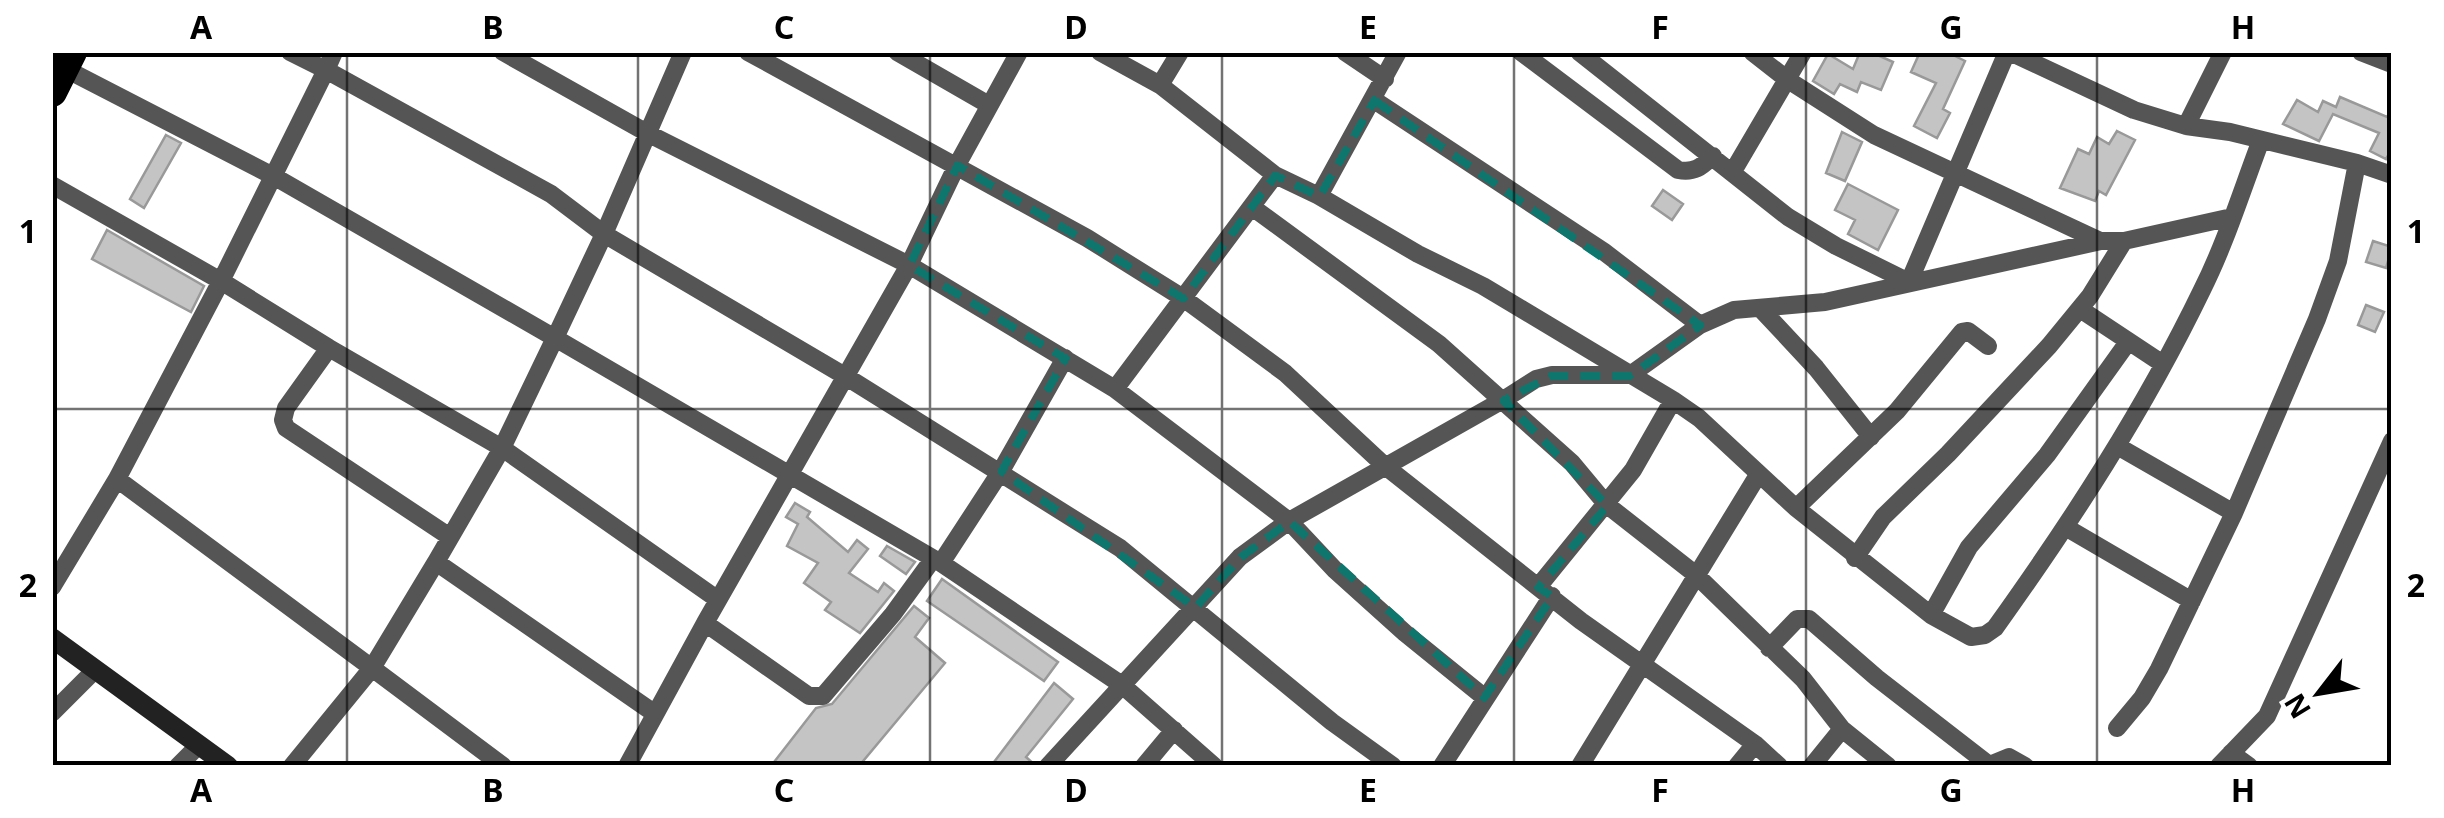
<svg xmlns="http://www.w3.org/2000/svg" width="2444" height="818" font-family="'Noto Sans',sans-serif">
	<rect width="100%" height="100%" fill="#fff"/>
	<path fill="#c4c4c4" stroke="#999" stroke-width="2.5" d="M1860,52H1871L1893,62L1881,90L1861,82L1857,92L1840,84L1834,94L1813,81L1828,54L1853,69Z
		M1920,52H1947L1965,61L1943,109L1950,113L1937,138L1914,126L1936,83L1911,72Z
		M2340,97L2387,117L2392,108V149L2386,159L2370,151L2379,133L2333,114L2319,141L2283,124L2297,100L2318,112L2323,101L2336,107Z
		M2117,131L2135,140L2106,195L2099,191L2095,201L2060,188L2078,149L2089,154L2097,137L2109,144Z
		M1842,132L1862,142L1845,181L1826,173Z
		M166,135L181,143L144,208L130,199Z
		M1848,184L1898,210L1878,250L1848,234L1855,220L1835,210Z
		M1663,190L1683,204L1672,220L1652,206Z
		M107,230L204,286L191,312L92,259Z
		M2373,241L2392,247L2386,268L2366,262Z
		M2366,305L2384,312L2375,332L2358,325Z
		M795,503L810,512L807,517L848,552L857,540L868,549L849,573L878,592L884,583L894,591L860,633L825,610L831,602L804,583L818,563L787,546L798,524L786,517Z
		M887,546L915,562L906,574L880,556Z
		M942,579L1058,662L1044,681L927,601Z
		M914,606L929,618L915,637L945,663L859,766H771L816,708L832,704Z
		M1054,683L1073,699L1026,757L1036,766H991Z"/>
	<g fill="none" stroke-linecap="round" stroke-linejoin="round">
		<path stroke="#555" stroke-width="18" d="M290,52L326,70L334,52
			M503,52L649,134L909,265L1115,389L1289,521L1335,570L1405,633L1484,697
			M683,52L604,234L845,376L1120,548L1332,722L1393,766
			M748,52L1087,238L1183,298L1285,373L1385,466L1581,621L1755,744L1779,766
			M897,52L989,105
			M1100,52L1160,85L1275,175L1319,196L1418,254L1483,286L1673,400L1699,418L1796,508L1931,615L1971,637L1985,635L1995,628C2073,519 2144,410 2202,290C2226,242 2242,190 2261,140
			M1345,52L1385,79
			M1521,52L1678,170C1695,173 1701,167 1713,156
			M1579,52L1788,217L1836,246L1909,282L2007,52
			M1752,52L1788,80L1874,135L2100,241
			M2010,52L2134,110L2186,126L2230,132L2357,163L2392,175
			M2361,52L2392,64
			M56,64L275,177L555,338L502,448L717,599
			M1160,85L1180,52
			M1374,100L1603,251L1700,325
			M2186,126L2223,52
			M1732,173L1803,52
			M52,185L221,281L117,479
			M1319,196L1398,52
			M1252,207L1439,344L1572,463L1607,505L1695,574L1803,679L1842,729L1888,766
			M1760,308L1816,368L1871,437
			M2080,309L2163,364
			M329,348L286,408L283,420L286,428L450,537
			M1115,389L1275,175
			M2119,447L2234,513
			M1796,508L1897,411L1962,332L1968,331L1988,346
			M2067,528L2192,601
			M1855,558L1883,517L1948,454L2049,346L2090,296L2124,241
			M436,562L502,448L329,348L221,281L326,70L551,194L604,234L555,338L941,563L1122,685L1214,766
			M941,563L1001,471L1065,358
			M52,587L117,479L372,668L436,562L654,713
			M1538,587L1633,470L1673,400
			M1931,615L1969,547L2047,455L2128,342
			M705,623L909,265L957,165L1019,52
			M1769,648L1797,619H1809L1877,678L1988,764
			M52,713L95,670
			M2117,728L2142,698L2159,669L2234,513L2317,319L2338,261L2357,163
			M2231,753L2249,766
			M178,766L199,745
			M292,766L372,668L503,766
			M627,766L705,623L809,696H823L893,614L933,559
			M1048,766L1240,557L1289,521L1503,400L1536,379L1552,375H1630L1700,325L1734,310L1825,302L2101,241H2124L2232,217
			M1144,766L1174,730
			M1442,766L1552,596
			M1580,766L1758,475
			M1737,766L1755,744
			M1812,766L1842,729
			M1987,766L2009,757L2025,766
			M2219,766L2267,716L2392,441"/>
		<path stroke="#222" stroke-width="20" d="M52,638L228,766"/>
		<path stroke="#000" stroke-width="30" d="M52,92L72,52"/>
	</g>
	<path fill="none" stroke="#0f766e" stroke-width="8" stroke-dasharray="20 12" stroke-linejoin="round" d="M1374,100L1700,325L1630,375H1552L1503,400L1607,505L1538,587L1552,596L1484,697L1289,521L1240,557L1195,607L1001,471L1065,358L909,265L957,165L1183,298L1275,175L1319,196Z"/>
	<path fill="none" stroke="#000" stroke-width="2.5" stroke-opacity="0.55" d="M347,52V766M638,52V766M930,52V766M1222,52V766M1514,52V766M1806,52V766M2097,52V766M52,409H2392"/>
	<rect width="2444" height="818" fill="none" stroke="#ffffff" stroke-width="110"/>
	<g transform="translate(2319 693) rotate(239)" stroke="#ffffff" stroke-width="8" paint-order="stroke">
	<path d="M0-8L18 38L0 25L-18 38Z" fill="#000000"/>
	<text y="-15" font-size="28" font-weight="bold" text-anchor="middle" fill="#000000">N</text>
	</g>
	<rect x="55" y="55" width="2334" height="708" fill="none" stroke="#000" stroke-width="4"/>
	<g font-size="32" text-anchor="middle" font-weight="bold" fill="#000">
		<text x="201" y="39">A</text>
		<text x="493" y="39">B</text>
		<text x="784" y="39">C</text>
		<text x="1076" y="39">D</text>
		<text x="1368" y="39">E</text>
		<text x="1660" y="39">F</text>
		<text x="1951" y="39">G</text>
		<text x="2243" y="39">H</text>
		<text x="28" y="243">1</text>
		<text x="2416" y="243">1</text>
		<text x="28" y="597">2</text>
		<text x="2416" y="597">2</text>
		<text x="201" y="802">A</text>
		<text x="493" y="802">B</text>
		<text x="784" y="802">C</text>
		<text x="1076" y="802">D</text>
		<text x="1368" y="802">E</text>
		<text x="1660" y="802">F</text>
		<text x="1951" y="802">G</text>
		<text x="2243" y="802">H</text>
	</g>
</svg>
